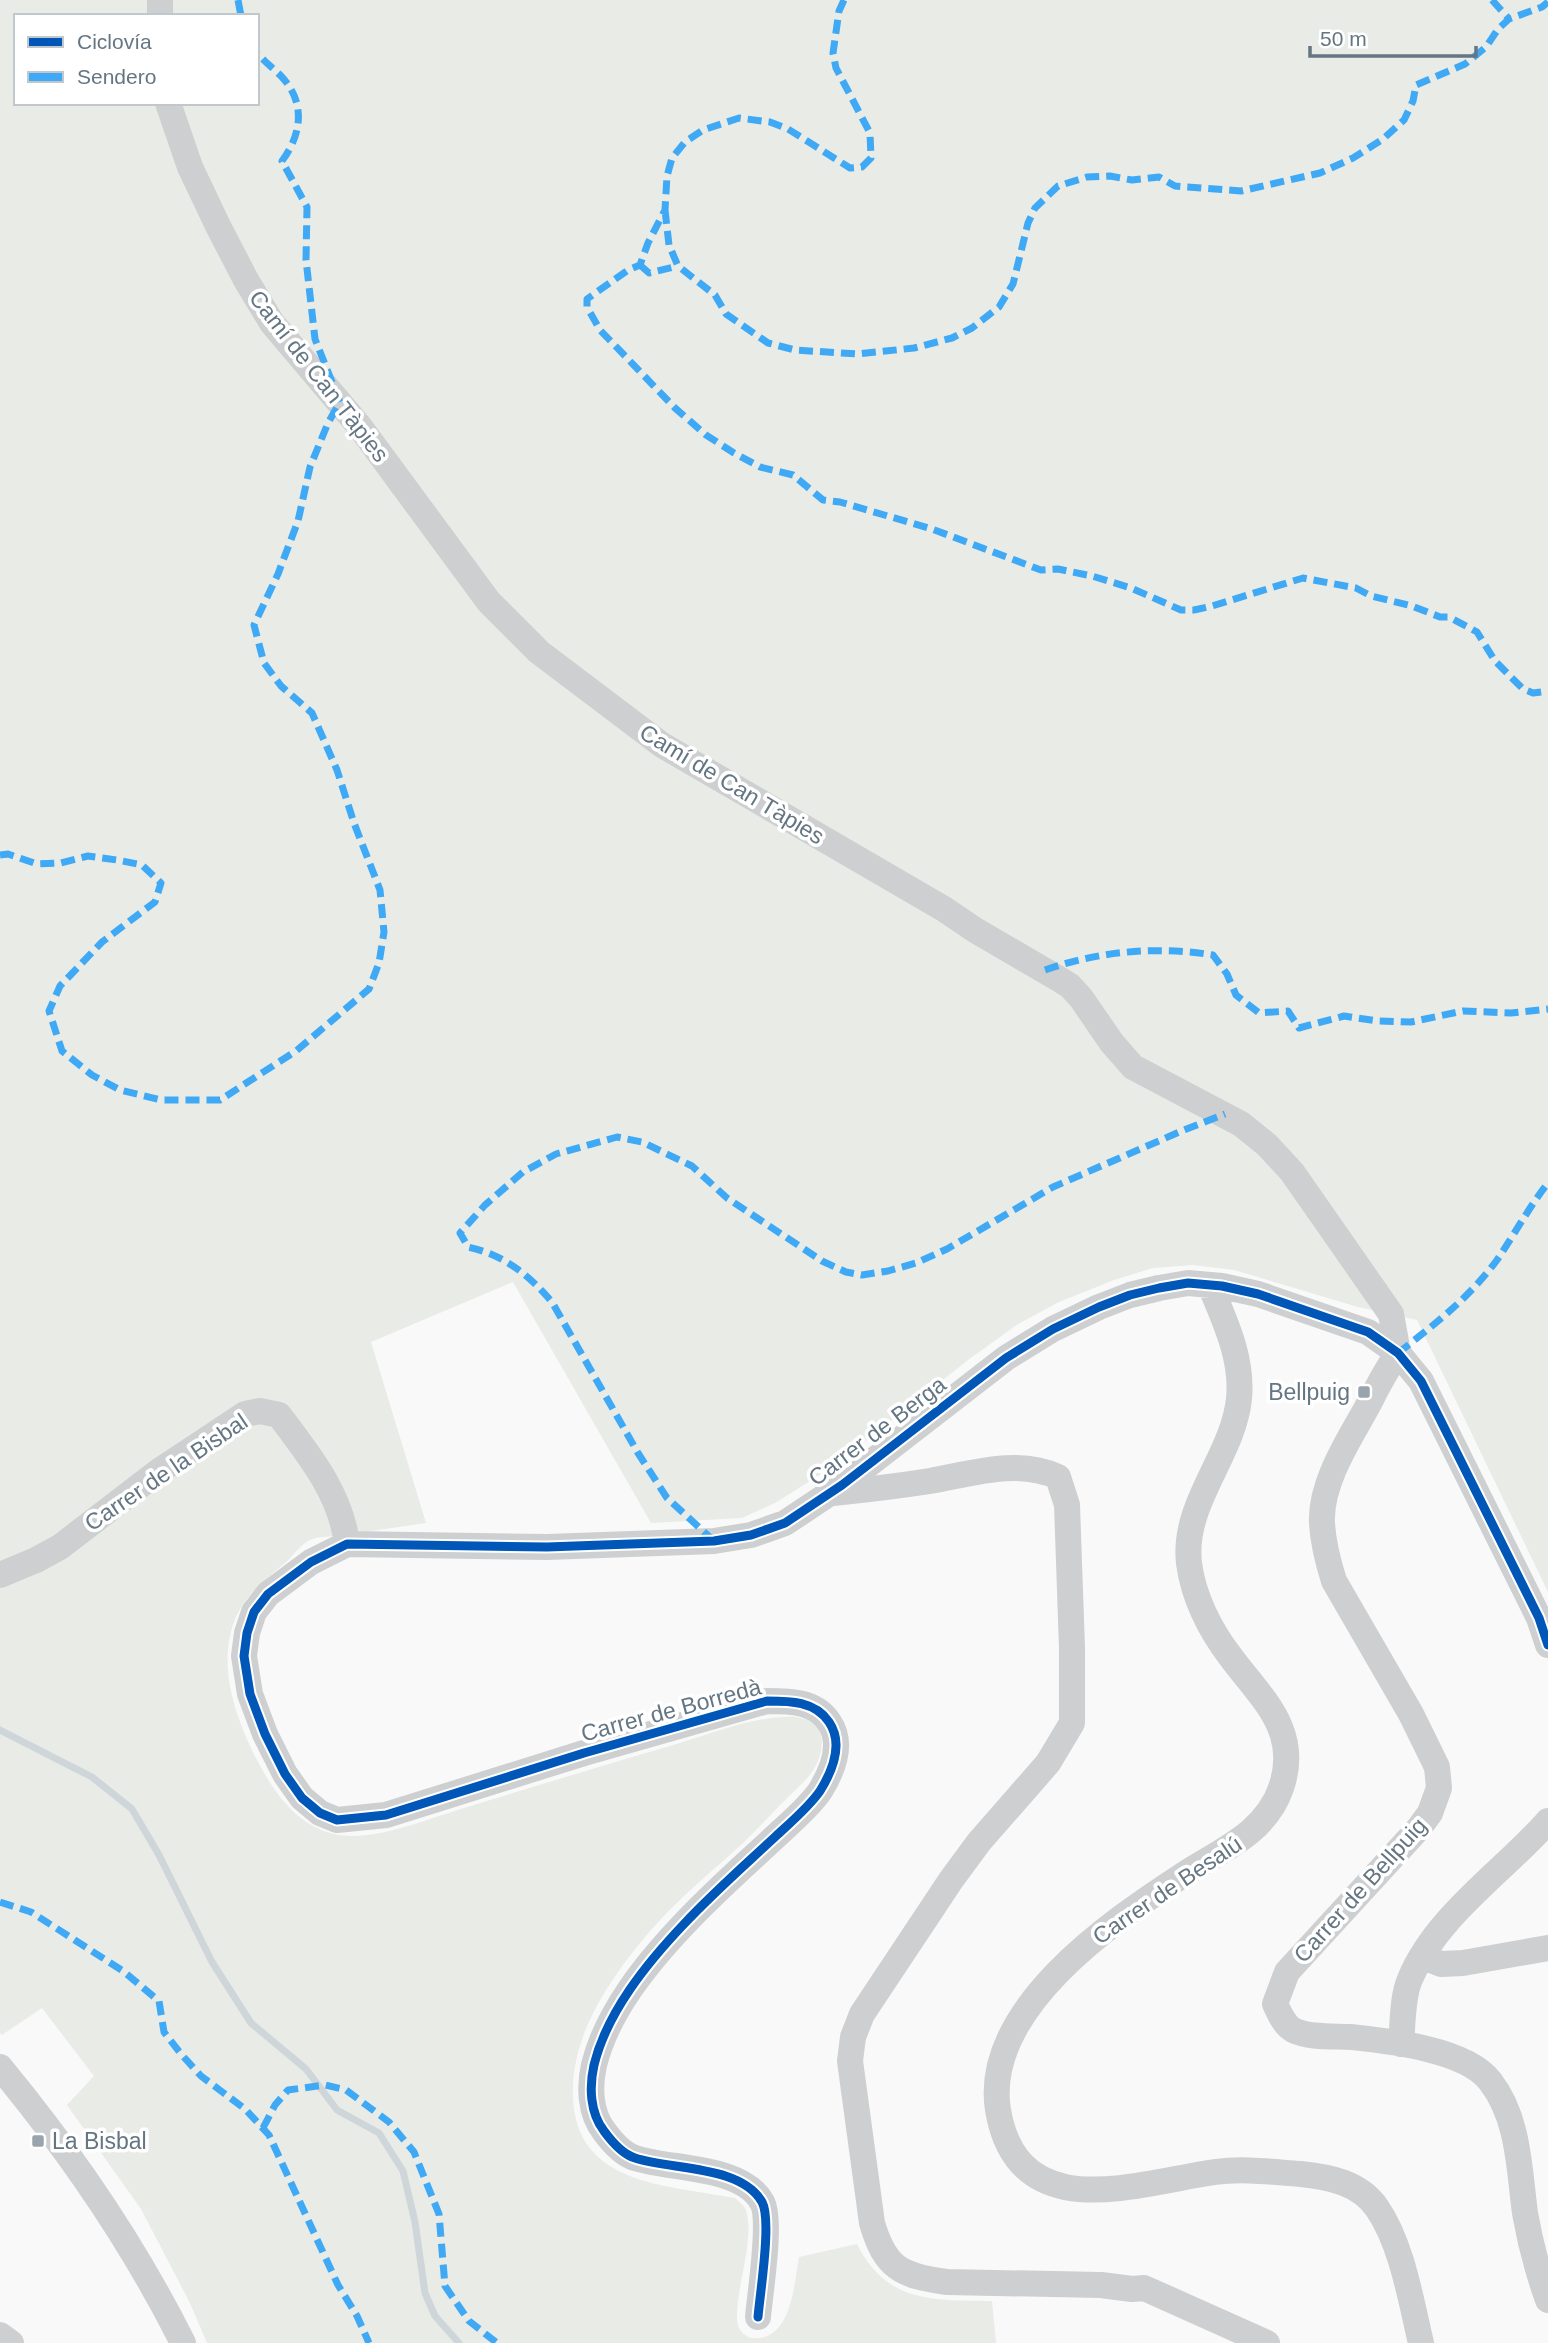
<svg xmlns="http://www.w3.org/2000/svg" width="1548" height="2343" font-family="Arial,sans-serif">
	<rect width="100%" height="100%" fill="#f9f9f9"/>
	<path fill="#e8ebe6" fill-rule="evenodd" d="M0,0H1548V1592L1417,1320L1358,1307L1234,1270L1193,1265L1153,1268L1114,1280L1059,1302L1018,1324L968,1360L837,1464L775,1503L742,1518L651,1523L513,1282L371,1342L426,1523C398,1527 371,1531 343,1535C333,1537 318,1536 310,1540C301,1544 293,1556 285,1563C258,1586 234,1604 229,1642C222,1681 240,1727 258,1762C275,1794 297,1825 334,1834C372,1843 427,1819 464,1808C536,1786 608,1764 680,1743C713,1733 750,1718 785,1717C796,1716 808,1718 816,1726C825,1735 822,1754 816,1765C809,1779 794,1791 783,1802C769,1816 756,1831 742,1844C711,1872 678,1899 651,1930C609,1979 565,2042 574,2109C578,2139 594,2159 621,2172C650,2187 703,2192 735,2198C739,2202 744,2205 746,2210C755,2241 736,2287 737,2318C737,2328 742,2335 751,2338C792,2343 794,2283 799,2257L857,2244C887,2304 934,2300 992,2301L996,2343H207L190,2303L141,2209L67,2105L94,2076L42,2008L2,2035L0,2033ZM16,16H257V103H16Z"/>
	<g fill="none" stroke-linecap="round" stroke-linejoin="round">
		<path stroke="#ced6d9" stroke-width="7" d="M0,1730L92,1777L132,1809L159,1855L212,1962L251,2023L306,2069L337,2110L379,2133L403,2171L415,2222L425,2293L435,2316L459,2343"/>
		<path stroke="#cecfd0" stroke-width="26" d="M160,16V0
			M168,103L190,167L218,226L246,280L272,323L360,427L489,602L539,652L662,745L944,909L975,930L1059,979L1070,986L1081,998L1112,1043L1133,1067L1241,1124L1267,1145L1292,1172L1391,1314L1398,1353
			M1210,1285C1225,1322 1243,1358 1239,1399C1233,1456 1182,1504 1189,1563C1193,1596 1210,1630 1230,1656C1261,1698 1301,1730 1281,1788C1265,1834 1221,1850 1183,1875C1111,1922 982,2010 998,2110C1018,2228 1137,2183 1215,2172C1244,2168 1272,2172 1301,2174C1330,2177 1360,2183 1377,2208C1402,2244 1411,2301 1421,2343
			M1398,1353C1385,1371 1376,1390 1366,1409C1348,1441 1320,1484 1322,1523C1323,1543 1328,1562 1334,1581L1411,1714L1437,1767L1439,1788L1430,1813L1419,1828L1287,1972L1275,2004C1279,2012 1284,2025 1293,2030C1310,2038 1333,2036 1351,2037C1388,2041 1466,2049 1490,2081C1519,2118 1519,2168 1525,2213C1530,2242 1538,2272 1548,2300
			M833,1493C865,1490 898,1486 930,1481C971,1474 1017,1458 1058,1477L1067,1505L1072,1648V1723L1048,1763L979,1842L951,1880L862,2014L853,2037L850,2061L872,2223C885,2268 901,2276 947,2282L1101,2285L1132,2289L1144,2288L1267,2343
			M0,1575L36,1560L60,1547L159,1471L245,1414L260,1411L279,1415C309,1455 341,1494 347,1544
			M1423,1957L1441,1964L1463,1963L1548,1948
			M1401,2044C1403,2024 1402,1997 1410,1979C1436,1916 1504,1871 1548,1821
			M0,2067C71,2153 133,2243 183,2343
			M758,2317C760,2293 772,2220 762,2202C741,2165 671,2170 635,2158C622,2154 612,2142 604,2131C590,2113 589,2087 594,2065C607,2012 647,1963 684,1924C713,1893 745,1865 776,1836C790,1823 809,1807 820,1791C833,1770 844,1744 829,1722C815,1701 790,1701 767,1701L584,1753L386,1815L337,1820L320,1813L302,1798L285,1774L265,1734L250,1694L244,1656L247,1633L254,1612L268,1594L311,1562L347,1544L547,1547L714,1541L751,1535L785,1523L842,1485L1006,1358L1053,1329L1099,1307L1130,1295L1159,1288L1188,1283L1222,1286L1258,1294L1368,1332L1398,1353L1421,1381L1539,1618L1548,1645
			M0,2335L11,2343"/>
		<path stroke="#3fa9f5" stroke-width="7" stroke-dasharray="14 7" stroke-linecap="butt" d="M238,0L241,16
			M844,0L839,11L833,53L836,68L870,133L871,158L862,167L850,168L788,129L770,122L739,118L703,130L685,142L672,158L667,176L665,210L648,243L640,265L628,270L587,299V307L600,330L675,408L706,435L734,453L760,467L793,475L823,500L840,502L932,529L1041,570L1058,569L1092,576L1131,588L1181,610H1194L1212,606L1303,578L1356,588L1371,596L1412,606L1440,617H1449L1468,627L1477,632L1495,661L1523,689L1533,693L1548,691
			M1492,0L1509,19
			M665,210L669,245L678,266L715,295L726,314L768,343L795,350L858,354L914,348L952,338L972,328L999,307L1013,284L1028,223L1035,208L1058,186L1087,177L1110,176L1132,180L1159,177L1175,186L1241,191L1320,173L1353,158L1383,139L1404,120L1413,101L1416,85L1465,64L1486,47L1498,29L1509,19L1542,7L1548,2
			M640,265L649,273L678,266
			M0,855L8,854L37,864L61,863L88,856L117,860L142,865L161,883L155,902L102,942L60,986L49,1011L62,1051L92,1075L120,1090L161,1100H220L296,1051L369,989L379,963L384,932L380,890L354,823L337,770L312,713L281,686L264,663L254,625L278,574L298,521L310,467L328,423L340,402L315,339L306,260L307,207L282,161C302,134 306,102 281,76C273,68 265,62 257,53
			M1045,970C1100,951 1156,946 1213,955L1227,974L1236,995L1259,1013L1288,1011L1299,1028L1344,1016L1378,1021L1411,1022L1463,1011L1511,1013L1548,1009
			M1398,1353C1434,1325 1470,1297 1497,1260C1514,1235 1529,1207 1548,1183
			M714,1541L667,1498L638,1453L552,1302C528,1274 504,1255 468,1247L460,1233L485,1205L523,1172L556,1154L617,1137L642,1142L692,1166L727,1198L822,1261L846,1272L862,1275L888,1271L916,1263L947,1249L1053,1187L1184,1130L1225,1114
			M0,1902L31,1912L123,1971L159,2001L164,2032L181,2054L201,2076L245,2109L269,2135L338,2285L357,2316L369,2343
			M263,2128L275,2105L288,2090L325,2085L346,2090L389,2122L414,2152L439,2214L445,2286L469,2321L497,2343"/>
		<g stroke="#fff" stroke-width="13">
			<path id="cycleway" d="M758,2317C760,2293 772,2220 762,2202C741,2165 671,2170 635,2158C622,2154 612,2142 604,2131C590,2113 589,2087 594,2065C607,2012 647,1963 684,1924C713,1893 745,1865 776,1836C790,1823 809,1807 820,1791C833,1770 844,1744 829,1722C815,1701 790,1701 767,1701L584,1753L386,1815L337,1820L320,1813L302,1798L285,1774L265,1734L250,1694L244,1656L247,1633L254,1612L268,1594L311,1562L347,1544L547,1547L714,1541L751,1535L785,1523L842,1485L1006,1358L1053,1329L1099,1307L1130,1295L1159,1288L1188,1283L1222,1286L1258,1294L1368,1332L1398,1353L1421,1381L1539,1618L1548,1645"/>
		</g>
		<use href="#cycleway" stroke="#0057b8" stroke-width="9"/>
	</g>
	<g fill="#99a4ac" stroke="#fff" stroke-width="2.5">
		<rect x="1357" y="1385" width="14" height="14" rx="3.5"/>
		<rect x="31" y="2134" width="14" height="14" rx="3.5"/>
	</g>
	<g text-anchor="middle" stroke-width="7" stroke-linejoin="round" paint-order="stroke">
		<g font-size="23" fill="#657683" stroke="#fff">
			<text transform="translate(319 376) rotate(52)" y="8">Camí de Can Tàpies</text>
			<text transform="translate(732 784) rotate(31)" y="8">Camí de Can Tàpies</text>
			<text transform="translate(877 1431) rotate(-37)" y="8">Carrer de Berga</text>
			<text transform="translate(166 1472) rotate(-34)" y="8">Carrer de la Bisbal</text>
			<text transform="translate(671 1710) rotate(-15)" y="8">Carrer de Borredà</text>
			<text transform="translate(1167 1890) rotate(-34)" y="8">Carrer de Besalú</text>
			<text transform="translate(1360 1890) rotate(-48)" y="8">Carrer de Bellpuig</text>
		</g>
		<g font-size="23" fill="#657683" stroke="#fff" text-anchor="end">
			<text x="1350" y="1400">Bellpuig</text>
			<text x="52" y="2149" text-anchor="start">La Bisbal</text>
		</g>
	</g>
	<rect x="14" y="14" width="245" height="91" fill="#ffffff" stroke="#c1c8cd" stroke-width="2"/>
	<rect x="28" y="37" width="35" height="10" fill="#0057b8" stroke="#c1c8cd" stroke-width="2"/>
	<text x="77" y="49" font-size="21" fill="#657683">Ciclovía</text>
	<rect x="28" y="72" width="35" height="10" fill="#3fa9f5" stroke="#c1c8cd" stroke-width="2"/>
	<text x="77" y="84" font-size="21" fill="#657683">Sendero</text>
	<path d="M1310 46v10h166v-10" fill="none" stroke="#657683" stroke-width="3.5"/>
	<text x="1320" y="46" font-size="21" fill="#657683" stroke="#ffffff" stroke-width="5" paint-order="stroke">50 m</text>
</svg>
